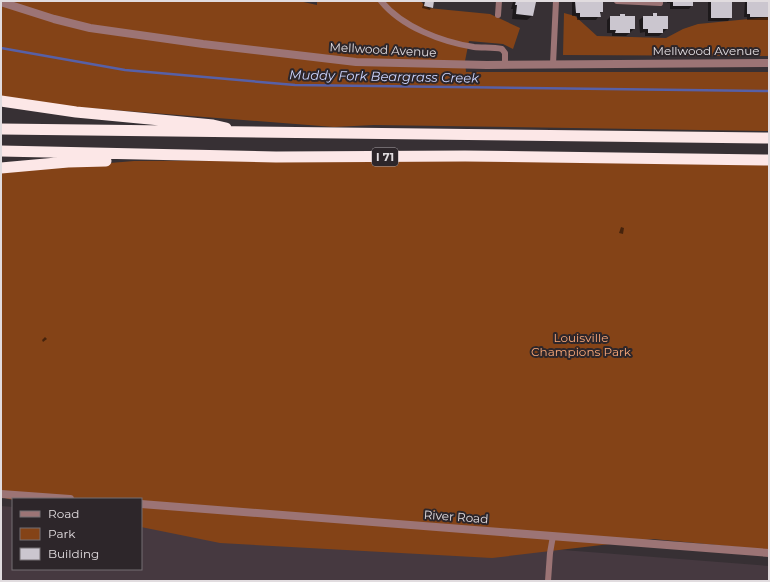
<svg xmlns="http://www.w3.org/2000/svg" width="770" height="582" font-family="Montserrat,sans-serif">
	<rect width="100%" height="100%" fill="#373034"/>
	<path fill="#463940" d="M1,506L13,507V569H141V517L769,566V581H1Z"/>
	<path fill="#844317" d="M1,1H299L317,5V1H420L428,8L490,14L520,28L513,49L503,44L469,41L465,61L466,72H769V131L374,125L334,127L36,104L1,96Z
		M564,13L575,16L597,36L666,38L683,29L698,24L769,17V56L563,55Z
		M618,158L769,163V550L653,539L492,558L220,543L141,527V499L13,500L1,497V172L134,161Z"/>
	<path fill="#0007" d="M424,1H433L430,10L422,8Z
		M534,1L532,16L527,20L512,19L513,9H511L513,2L512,1Z
		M572,1H602V11L596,20H577V16H572Z
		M667,1H692V5L689,9H670V3H667Z
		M709,1H731V17L728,21H708V2Z
		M769,1L768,20H747V17H744L745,1Z
		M653,14L667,29L659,36H645V32L640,33L639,20L643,17H651Z
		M620,15L624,17H634V29L626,36H612V33H607V20L610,17H618Z
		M621,227L624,228L623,234L619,233Z
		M45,337L47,339L43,342L42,340Z"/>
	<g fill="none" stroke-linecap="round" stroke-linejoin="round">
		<path stroke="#5760a7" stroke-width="2.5" d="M1,48L125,70L295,85L769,91"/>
	</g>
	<path fill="#cbc6cf" d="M425,1H434L433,8L424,6Z
		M516,1L536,2L533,16L516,14L517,5H515Z
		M575,1H603V12H600L601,17H580V13H576Z
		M673,1H693V6H673Z
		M711,1H732V18H711Z
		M747,1H769V17H750V14H747Z
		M653,13H657V16H668V29H663V33H648V29H643V16H653Z
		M620,14H625V16H635V29H630V33H615L616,30H610V16H620Z"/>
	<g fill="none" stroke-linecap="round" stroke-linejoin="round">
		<path stroke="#9c7475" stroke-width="6" d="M381,1C402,27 442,42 474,47C483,48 493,47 502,49L505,53V65
			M617,1L660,3V1
			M498,15L499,1
			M553,64L556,1
			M548,581L550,553L553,536"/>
		<path stroke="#9c7475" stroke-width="8" d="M1,2L54,19L90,28L203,44L356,62L487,65L769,63
			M1,494L70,499
			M141,504L769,553"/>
		<path stroke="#fce7e7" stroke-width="11" d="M1,101L76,112L213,125L226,128
			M1,129L769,138
			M1,151L276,157L465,156L769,160
			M1,168L68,162L106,161"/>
	</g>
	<g text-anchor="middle" stroke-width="4" stroke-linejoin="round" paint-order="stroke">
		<rect fill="#2d262a" stroke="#aba5a9" stroke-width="1" x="372" y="148" width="26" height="18" rx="3"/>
		<g font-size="11" font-weight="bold" fill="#e1dcdf">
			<text x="385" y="161">I 71</text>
		</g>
		<g font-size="12" fill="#e1dcdf" stroke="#2d262a">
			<text transform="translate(383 50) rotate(3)" y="4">Mellwood Avenue</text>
			<text x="706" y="55">Mellwood Avenue</text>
			<text transform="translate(456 517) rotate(4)" y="4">River Road</text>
		</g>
		<g font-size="12" fill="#faa97a" stroke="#2d262a">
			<text x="581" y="342">Louisville<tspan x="581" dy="14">Champions Park</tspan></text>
		</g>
		<g font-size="13" font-style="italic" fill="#ccd4fd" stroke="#2d262a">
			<text transform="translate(384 76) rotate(1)" y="5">Muddy Fork Beargrass Creek</text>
		</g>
	</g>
	<rect width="770" height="582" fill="none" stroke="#e1dcdf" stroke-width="4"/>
	<rect x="12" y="498" width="130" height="72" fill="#2d262a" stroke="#756f72"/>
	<rect x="20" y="511" width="20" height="6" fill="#9c7475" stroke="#756f72"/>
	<text x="48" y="518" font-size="12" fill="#e1dcdf">Road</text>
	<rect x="20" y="528" width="20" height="12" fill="#844317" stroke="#756f72"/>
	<text x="48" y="538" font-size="12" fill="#e1dcdf">Park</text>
	<rect x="20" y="548" width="20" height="12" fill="#cbc6cf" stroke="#756f72"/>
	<text x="48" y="558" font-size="12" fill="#e1dcdf">Building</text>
</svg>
